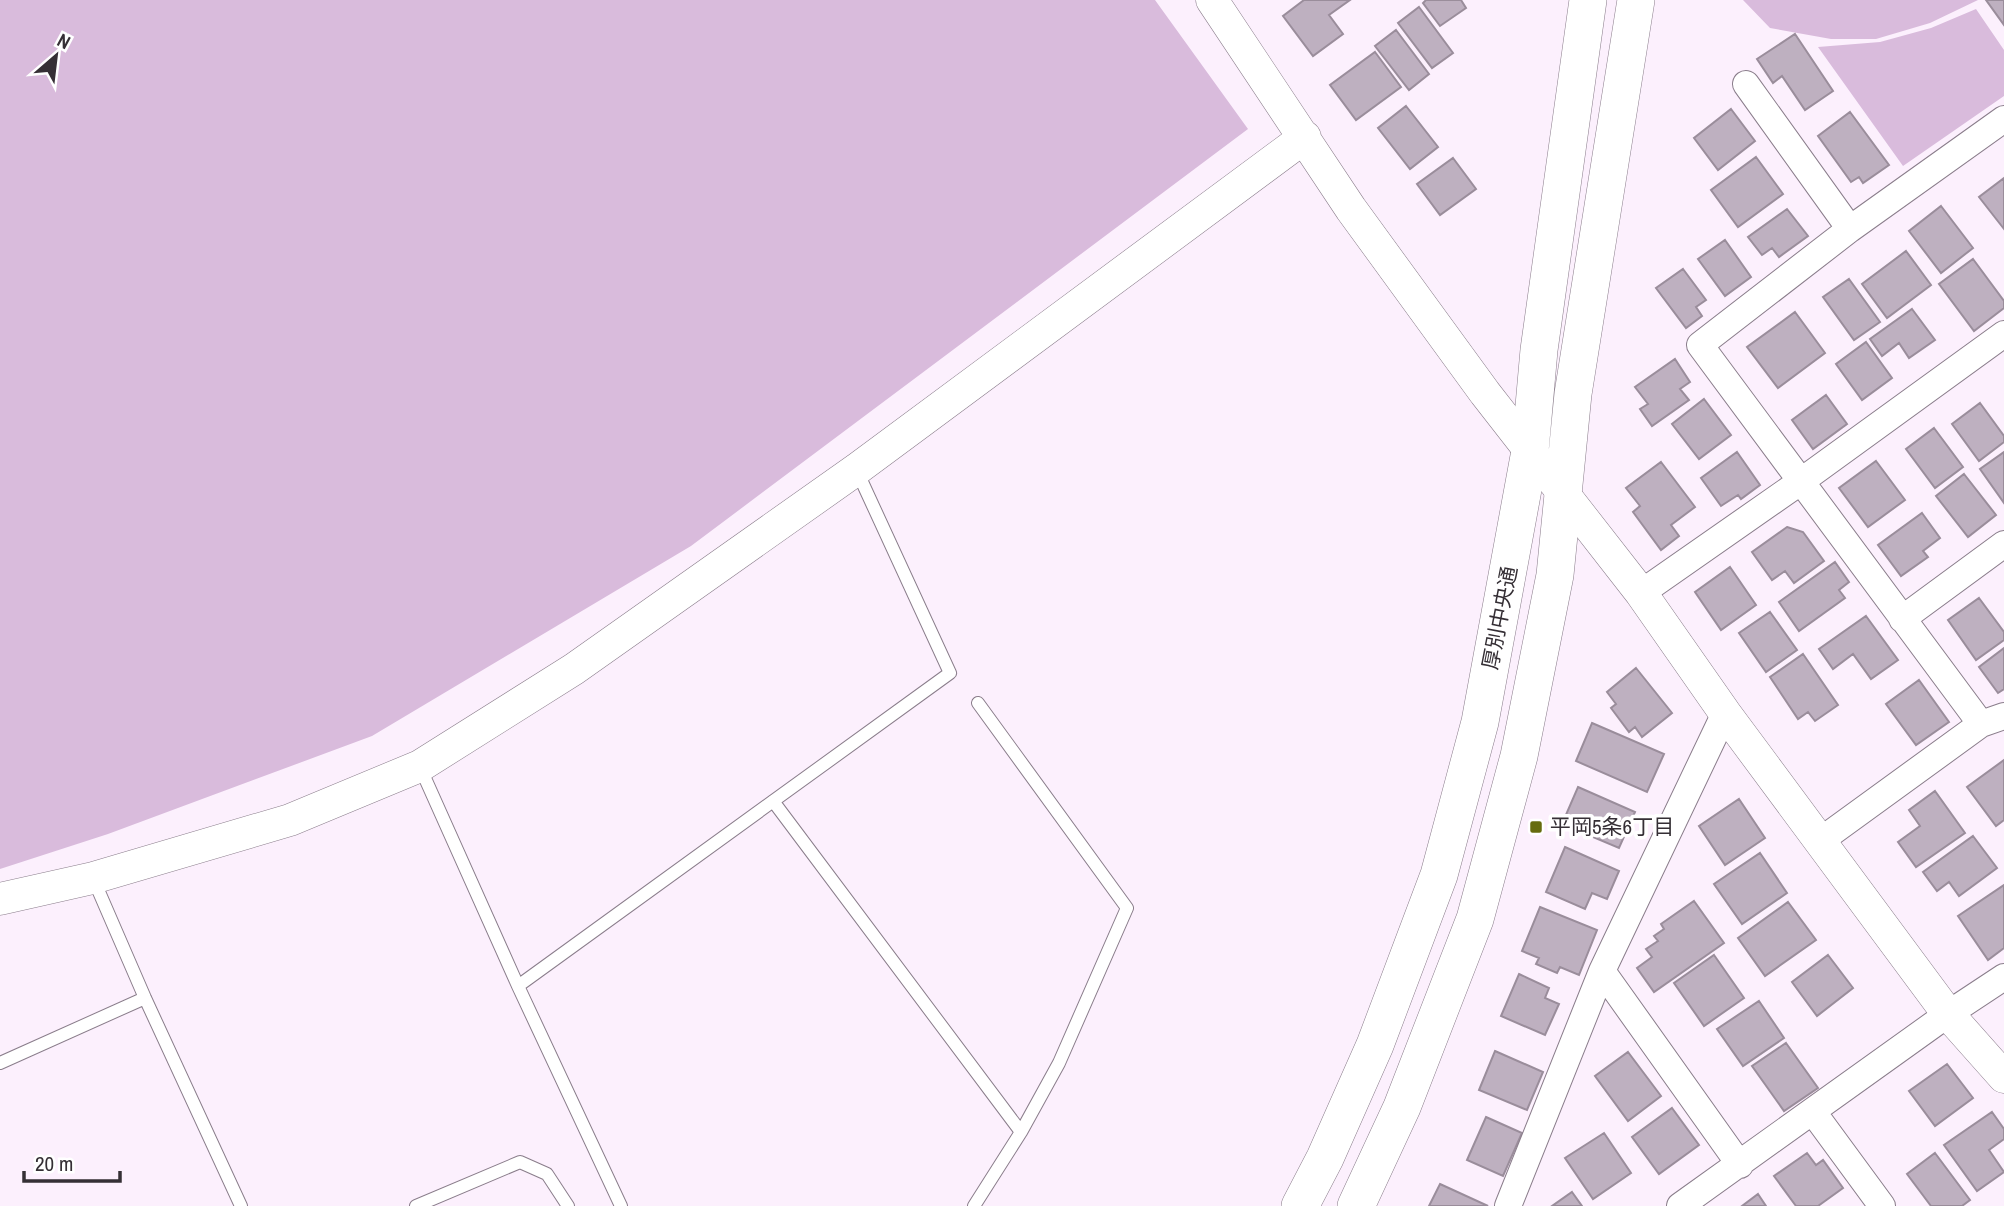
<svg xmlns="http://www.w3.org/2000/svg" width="2004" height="1206" font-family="'Archivo Narrow','Noto Sans JP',sans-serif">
	<rect width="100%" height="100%" fill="#fcf0fd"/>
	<path fill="#d9bbdc" d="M0,0H1155L1248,129L691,546L372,736L108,834L0,869Z
		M1743,0H1978L1930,23L1876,39H1831L1770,28Z
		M1976,9L2004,50V96L1903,166L1818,47L1880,42L1931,28Z"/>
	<path fill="#beb0c0" stroke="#9a8d9b" stroke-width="2" d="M1304,0H1350L1329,15L1343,34L1313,56L1283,16Z
		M1426,0H1461L1466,8L1440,26L1423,3Z
		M1986,0H2004V25Z
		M1419,7L1453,53L1432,68L1398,23Z
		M1396,30L1429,74L1409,90L1375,46Z
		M1795,34L1833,91L1805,110L1782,76L1773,83L1757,59Z
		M1375,52L1401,87L1356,120L1330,85Z
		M1406,106L1438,147L1410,169L1378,128Z
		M1731,109L1755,141L1718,170L1694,138Z
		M1850,112L1889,165L1863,183L1859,177L1851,182L1818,136Z
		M1756,157L1783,194L1738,227L1711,190Z
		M1453,158L1476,189L1440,215L1417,184Z
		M2004,178V229L1979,197Z
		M1941,206L1973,248L1941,273L1909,231Z
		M1787,209L1808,236L1779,257L1772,248L1762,255L1748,237Z
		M1725,240L1751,277L1725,296L1698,259Z
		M1906,251L1931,285L1887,318L1862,284Z
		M1973,259L2004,301V308L1974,331L1939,284Z
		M1683,269L1706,300L1696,307L1702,316L1686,328L1656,288Z
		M1849,279L1880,322L1854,340L1823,297Z
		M1912,309L1935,340L1909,358L1899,343L1882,356L1870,339Z
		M1795,312L1825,353L1778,388L1747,347Z
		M1866,342L1892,378L1862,400L1836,364Z
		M1675,359L1690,382L1680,389L1689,400L1652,426L1640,409L1648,404L1635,387Z
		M1826,395L1847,424L1813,449L1792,420Z
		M1704,399L1731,435L1699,459L1672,424Z
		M1980,403L2004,436V442L1979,461L1952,424Z
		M1934,428L1963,467L1935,488L1906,449Z
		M1737,452L1760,485L1741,499L1738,495L1721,506L1701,478Z
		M2004,452V503L1980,469Z
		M1876,461L1905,500L1868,527L1839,488Z
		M1661,462L1695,507L1671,525L1679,536L1661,550L1633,512L1640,506L1626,488Z
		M1964,474L1996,515L1968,537L1936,496Z
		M1922,513L1940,538L1923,551L1928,557L1901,576L1878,545Z
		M1787,527L1803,532L1824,561L1794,583L1785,571L1772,580L1752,552Z
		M1835,562L1849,582L1839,590L1845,598L1799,631L1779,602Z
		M1730,567L1756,605L1721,630L1695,592Z
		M1979,598L2004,632V640L1976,660L1948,620Z
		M1770,612L1797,650L1766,672L1739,633Z
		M1866,616L1898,660L1871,679L1853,654L1833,669L1819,649Z
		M2004,648V689L1998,693L1979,667Z
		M1803,654L1838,705L1815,721L1808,712L1798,719L1770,677Z
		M1636,668L1672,713L1642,737L1635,727L1629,732L1611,708L1616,704L1607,692Z
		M1919,680L1949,722L1916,745L1886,704Z
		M1592,723L1664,754L1647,792L1576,761Z
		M2004,760V820L1996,826L1967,787Z
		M1578,787L1635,812L1619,848L1562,824Z
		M1935,791L1965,833L1916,867L1898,842L1920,826L1909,810Z
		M1739,799L1765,838L1725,865L1699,826Z
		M1973,836L1997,868L1959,896L1949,882L1937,891L1923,872Z
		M1565,847L1619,871L1607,899L1592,893L1585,909L1546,892Z
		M1760,853L1787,893L1742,924L1714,884Z
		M2004,885V948L1988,960L1958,916Z
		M1694,901L1724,943L1654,992L1637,968L1652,957L1646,949L1658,941L1654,936L1664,929L1661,924Z
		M1788,902L1816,940L1765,976L1738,938Z
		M1540,907L1597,930L1579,975L1560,967L1557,973L1536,964L1539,958L1522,951Z
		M1714,955L1744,998L1704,1026L1674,983Z
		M1828,955L1853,988L1817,1016L1792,982Z
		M1519,974L1549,988L1545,998L1559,1004L1545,1035L1501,1016Z
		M1759,1001L1784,1038L1743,1066L1717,1029Z
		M1786,1043L1818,1088L1784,1111L1752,1066Z
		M1495,1051L1543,1072L1527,1110L1479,1090Z
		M1628,1052L1661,1096L1628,1121L1595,1076Z
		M1947,1064L1973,1098L1935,1126L1909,1091Z
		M1672,1108L1699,1145L1659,1174L1632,1137Z
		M1992,1112L2004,1129V1139L1989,1150L2004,1172L1977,1191L1944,1145Z
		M1486,1117L1522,1133L1503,1176L1467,1160Z
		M1604,1133L1631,1173L1593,1199L1565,1158Z
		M1807,1153L1816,1165L1823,1160L1843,1188L1818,1206H1796L1774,1176Z
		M1935,1153L1970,1200L1962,1206H1931L1907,1174Z
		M1440,1184L1488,1206H1429Z
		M1572,1192L1582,1206H1552Z
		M1758,1194L1766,1206H1742Z"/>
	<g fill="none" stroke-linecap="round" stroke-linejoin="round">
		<g stroke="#8a7d8b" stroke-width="14">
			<path id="service" d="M978,703L1127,908L1059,1063L1021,1132
				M420,767L518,986L621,1206
				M773,801L1021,1132L974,1206
				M93,878L145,998L241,1206
				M518,986L950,673L857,471
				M0,1063L145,998
				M416,1206L520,1162L547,1174L568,1206"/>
		</g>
		<g stroke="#8a7d8b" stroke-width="28">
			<path id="minor" d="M1746,84L1850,229
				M1641,593L1800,482L2004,334
				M1902,619L2004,544
				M1981,724L1700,345L1850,229L2004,119
				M1820,841L1981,724L2004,716
				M1602,971L1740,1165
				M1813,1112L1882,1206
				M1508,1206L1602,971L1725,713
				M1680,1206L1948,1014L2004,977"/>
		</g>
		<g stroke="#8a7d8b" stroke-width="33">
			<path id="tertiary" d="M1212,0L1351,209L1485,393L1641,593L1725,713L1948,1014L2004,1077
				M0,899L93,878L290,820L420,766L574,669L857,469L1305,137"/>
		</g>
		<g stroke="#8a7d8b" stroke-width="38">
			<path id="secondary" d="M1300,1206L1325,1158L1375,1045L1439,875L1480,722L1530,451L1539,350L1588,0
				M1356,1206L1402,1107L1475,919L1519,756L1555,575L1573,394L1636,0"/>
		</g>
		<use href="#service" stroke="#fff" stroke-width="12"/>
		<use href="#minor" stroke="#fff" stroke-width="26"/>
		<use href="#tertiary" stroke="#fff" stroke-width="32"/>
		<use href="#secondary" stroke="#fff" stroke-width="37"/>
	</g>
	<rect fill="#666b0e" stroke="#fff" stroke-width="2.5" x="1529" y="820" width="14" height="14" rx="3.5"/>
	<g text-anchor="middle" stroke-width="7" stroke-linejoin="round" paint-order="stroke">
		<g font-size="21" fill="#352f35" stroke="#fff">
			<text transform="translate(1500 618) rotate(-79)" y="7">厚別中央通</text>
		</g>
		<g font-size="21" fill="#352f35" stroke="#fff" text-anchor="start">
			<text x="1550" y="834">平岡5条6丁目</text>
		</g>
	</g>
	<g transform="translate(56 56) rotate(28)" stroke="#ffffff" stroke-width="5" paint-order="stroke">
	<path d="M0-5L12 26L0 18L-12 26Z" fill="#352f35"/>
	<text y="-10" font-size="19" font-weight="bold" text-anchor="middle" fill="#352f35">N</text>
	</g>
	<path d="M24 1171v10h96v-10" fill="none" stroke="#352f35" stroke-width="3.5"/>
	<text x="35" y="1171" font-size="21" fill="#352f35" stroke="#ffffff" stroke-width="5" paint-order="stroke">20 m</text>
</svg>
